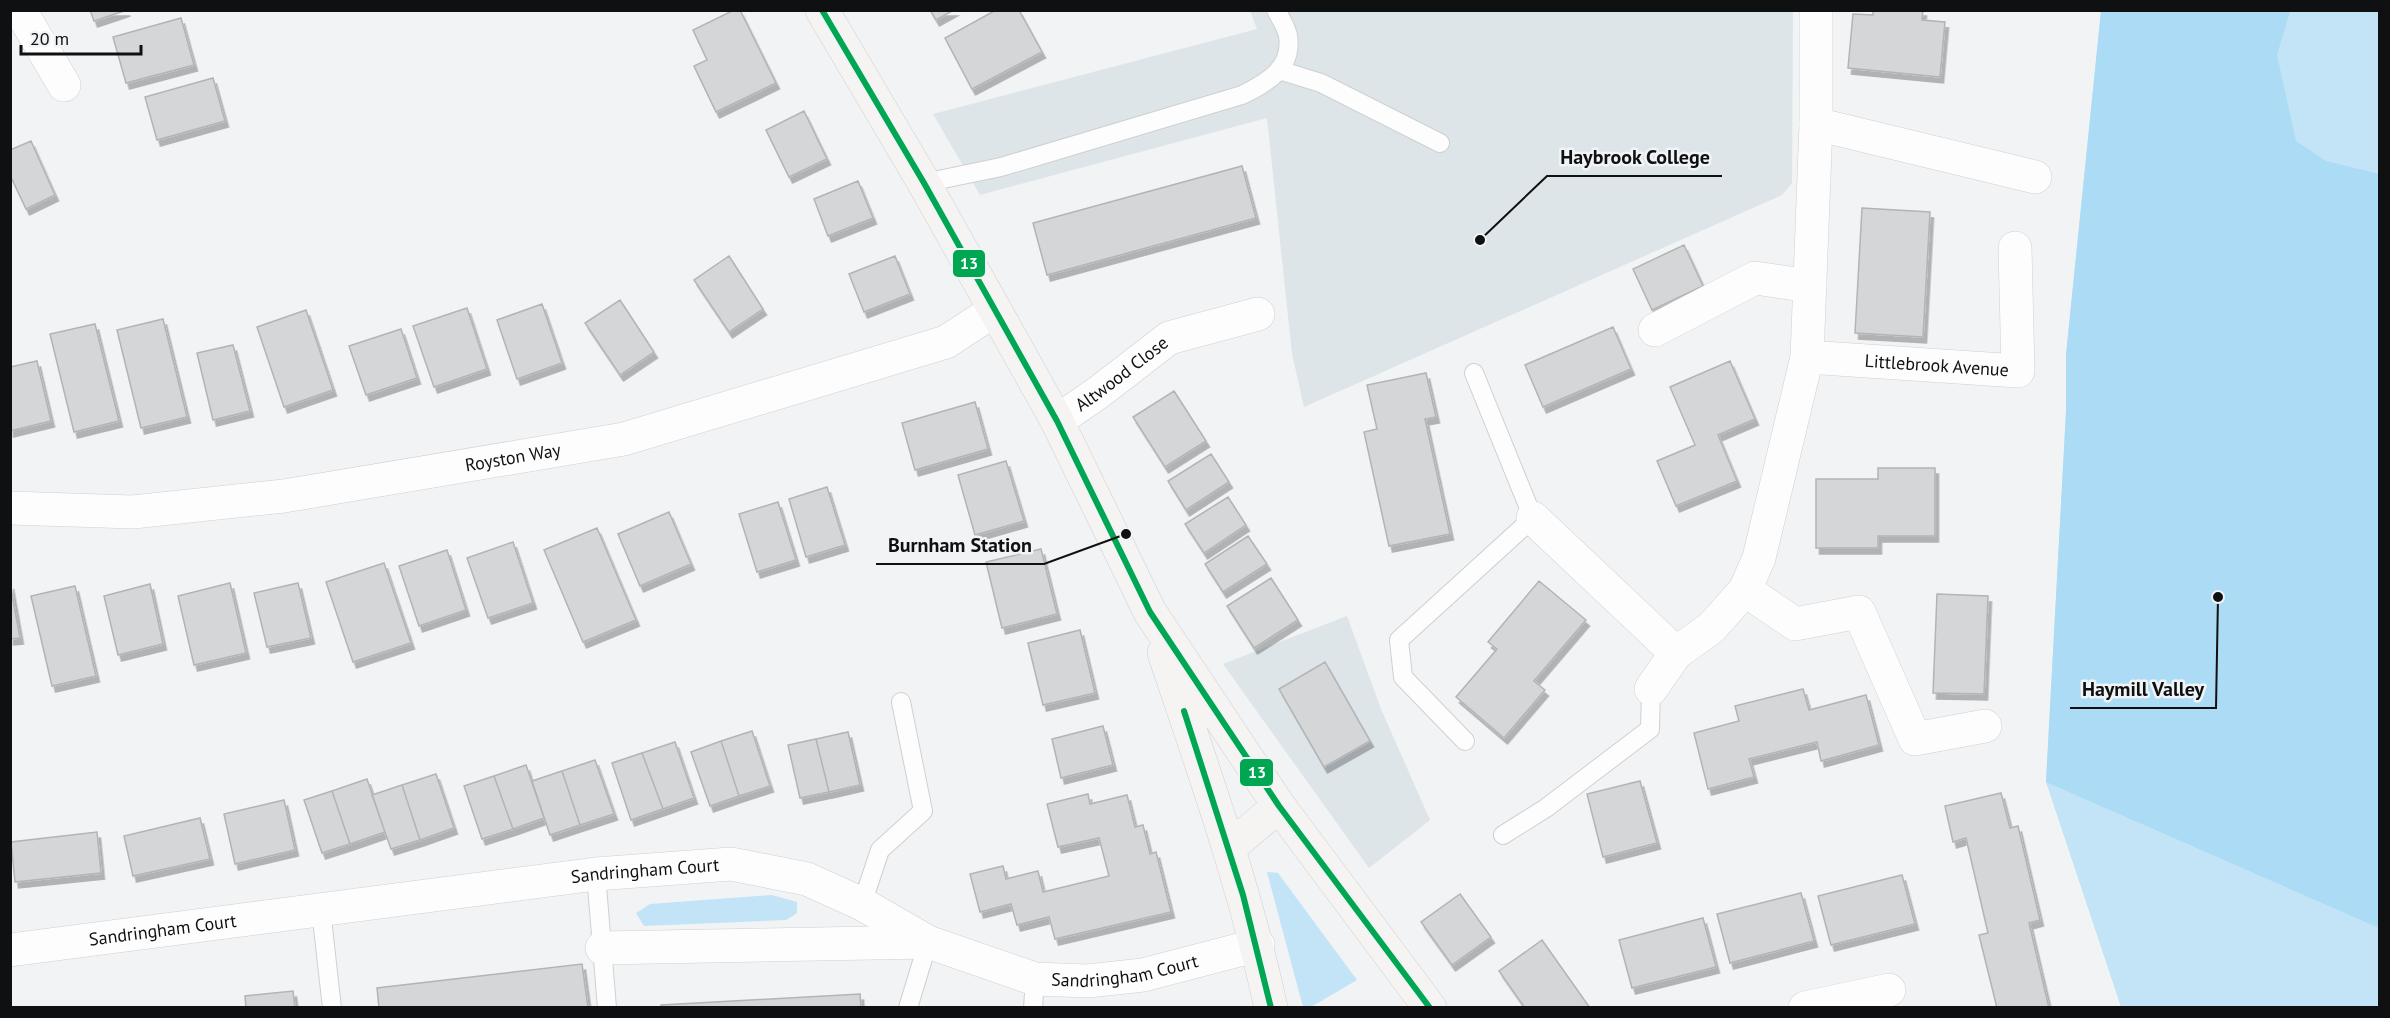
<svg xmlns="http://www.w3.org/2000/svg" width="2390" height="1018" font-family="'PT Sans',sans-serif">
	<defs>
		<filter id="shadow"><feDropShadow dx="3.5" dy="6" stdDeviation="0" flood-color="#0004"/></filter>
	</defs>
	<rect width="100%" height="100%" fill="#f1f3f5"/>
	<path fill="#dde5e9" d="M1250,11H1793L1792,183L1782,195L1304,407L1292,354L1267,118L980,195L933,114L1257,29Z
		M1347,616L1381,709L1430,820L1369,868L1223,664Z"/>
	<path fill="#c2e4f6" d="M2101,11H2379V1007H2121L2046,782L2066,412V355Z
		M1267,872L1278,873L1357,980L1311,1007H1303Z
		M772,895L797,902V913L786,920L644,926L636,913L650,904Z"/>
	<path fill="#abdbf5" d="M2101,11H2290L2277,55L2296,141L2326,161L2379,174V928L2046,782L2066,412V355Z"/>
	<path fill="#d4d6d7" stroke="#b3b4b5" stroke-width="1.5" filter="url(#shadow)" d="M90,10H127L94,21Z
		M734,10H740L776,83L716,112L694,66L707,60L693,30Z
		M930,10H954L936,20Z
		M996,10H1019L1042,52L972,89L945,38Z
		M1873,10H1923L1922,20L1945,22L1940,77L1848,68L1853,14L1873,15Z
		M181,18L194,65L126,83L113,37Z
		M213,78L225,121L157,140L145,97Z
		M804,111L827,159L789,177L766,130Z
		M31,141L55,195L26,209L10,175V150Z
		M1242,166L1256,218L1047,275L1033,223Z
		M858,181L873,218L828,236L814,199Z
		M1862,208L1930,212L1923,337L1855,333Z
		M1684,245L1703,286L1652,310L1633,269Z
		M729,256L763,309L729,332L694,280Z
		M895,256L910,294L864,312L849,274Z
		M620,300L654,352L620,375L585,323Z
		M542,304L562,363L517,379L497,320Z
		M467,308L487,369L434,387L413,326Z
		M306,310L333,390L284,407L257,327Z
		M163,319L187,417L141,428L117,330Z
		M95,324L119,421L74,432L50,334Z
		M1613,327L1631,369L1543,407L1525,365Z
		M401,329L417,378L366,395L349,346Z
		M233,345L250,411L213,420L197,353Z
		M37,361L51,421L10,431V367Z
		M1730,361L1755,419L1718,435L1737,481L1676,506L1657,461L1695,445L1670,387Z
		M1426,373L1436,417L1425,419L1450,534L1389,546L1364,432L1377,429L1367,385Z
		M1174,391L1206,441L1165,467L1133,417Z
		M975,402L988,449L915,470L902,423Z
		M1211,454L1229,482L1186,510L1168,481Z
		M1006,461L1024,521L975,535L958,475Z
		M1878,468H1935V536H1878V548H1816V479H1878Z
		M827,487L845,545L806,557L789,499Z
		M1228,497L1246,525L1204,553L1185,524Z
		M778,502L796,560L757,572L739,514Z
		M669,512L691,564L640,586L618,534Z
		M597,528L636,620L583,642L544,550Z
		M1248,536L1267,564L1223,592L1205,564Z
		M513,542L533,603L488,618L467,558Z
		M1041,549L1057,614L1002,628L986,562Z
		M447,550L466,610L419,626L399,566Z
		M384,563L411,643L353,662L326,582Z
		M1271,578L1298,620L1254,648L1227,606Z
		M1539,581L1586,620L1534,681L1545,690L1504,738L1456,697L1497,649L1488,642Z
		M10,583L20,638L10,639Z
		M230,583L246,653L194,665L178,596Z
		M298,583L311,638L267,647L254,593Z
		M150,584L163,644L118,655L104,596Z
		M75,586L96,676L52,686L31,596Z
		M1937,594L1988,596L1984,694L1933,693Z
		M1080,630L1095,693L1043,705L1028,643Z
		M1325,662L1370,741L1324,767L1279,689Z
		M1803,689L1809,710L1866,695L1879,745L1821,761L1817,742L1749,759L1754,777L1708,789L1694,733L1739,721L1735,706Z
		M1103,726L1113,765L1061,778L1052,739Z
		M752,731L770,786L739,796L721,741Z
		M848,732L860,785L829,792L816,739Z
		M816,739L829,792L800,798L788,745Z
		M721,741L739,796L710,806L691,752Z
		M675,742L694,798L663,809L642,753Z
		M642,753L663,809L631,820L612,763Z
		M595,760L614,814L580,825L562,771Z
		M526,765L544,818L513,829L494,776Z
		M562,771L580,825L550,835L532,781Z
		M436,774L454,828L420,840L402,785Z
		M494,776L513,829L482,839L464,786Z
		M367,779L385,832L350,844L332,791Z
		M1640,781L1657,843L1603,857L1587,794Z
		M402,785L420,840L391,849L372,795Z
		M332,791L350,844L322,853L304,800Z
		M2001,793L2010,828L2018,826L2040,920L2029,923L2049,1008H1997L1979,935L1988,933L1966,838L1953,842L1945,806Z
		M1088,794L1090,804L1127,795L1135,827L1143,825L1150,854L1156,852L1171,912L1055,939L1049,917L1017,925L1011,904L980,912L970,874L1003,866L1006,879L1038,871L1043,892L1109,876L1099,838L1058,847L1047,804Z
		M284,800L295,850L235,864L224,814Z
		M200,818L210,859L133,876L124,836Z
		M97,832L101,873L15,882L11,842Z
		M1902,875L1915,924L1831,945L1818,896Z
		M1801,893L1814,941L1730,963L1717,914Z
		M1460,894L1491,937L1452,965L1421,922Z
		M1703,918L1716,967L1632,988L1619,940Z
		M1542,940L1590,1008H1525L1499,971Z
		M582,964L588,1008H379L377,988Z
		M293,991L295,1008H246L245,996Z
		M860,994L861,1008H661V1005Z"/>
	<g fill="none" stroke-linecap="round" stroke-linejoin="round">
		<g stroke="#ced0d1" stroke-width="20">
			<path id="lane" d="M1279,70L1321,83L1440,143
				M924,183L1001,167L1242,95C1267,83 1293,68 1288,36C1287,28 1280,18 1276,10
				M1465,741L1403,677L1399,640L1533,518L1474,373
				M1503,835L1546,808L1650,729L1651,689
				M596,874L607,1008
				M862,904L880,850L923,811L901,702
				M321,910L332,1008
				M908,1008L928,942
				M1033,1008L1035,979"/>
		</g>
		<g stroke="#ced0d1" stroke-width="34">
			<g id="street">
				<path d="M20,10L64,85"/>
				<path d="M1816,124L2035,177"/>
				<path d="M1655,330L1755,278L1810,286"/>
				<path id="s1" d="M1807,357L2018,371L2015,248"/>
				<path id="s2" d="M1057,421L1099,392L1169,338L1258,314"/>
				<path id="s3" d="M10,508L133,512L284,496L624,439L946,342L995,310"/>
				<path d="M1533,518L1676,653"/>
				<path d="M1745,590L1795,624L1859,612L1915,739L1985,726"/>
				<path d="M1651,689L1676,653L1711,628L1745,590L1759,558L1807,357L1816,124V10"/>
				<path d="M602,948L928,942"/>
				<path id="s4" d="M10,950L596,874L731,864L807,879L862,904L928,942L1035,979L1088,981L1143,975L1258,945"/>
				<path d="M1805,1008L1889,990"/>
			</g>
		</g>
		<g stroke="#ced0d1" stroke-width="34">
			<path id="secondary" d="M822,10L924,183L1057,421L1150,612L1279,806L1430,1008
				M1164,653C1204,771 1245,887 1271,1008
				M1230,847L1279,806"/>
		</g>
		<use href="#lane" stroke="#fdfdfe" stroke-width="18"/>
		<use href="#street" stroke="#fdfdfe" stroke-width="33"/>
		<use href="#secondary" stroke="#f6f3f3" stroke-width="33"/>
		<g stroke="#f0f4f6" stroke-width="10">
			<path id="bus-1" d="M822,10L924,183L1057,421L1150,612L1279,806L1430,1008
				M1184,711L1243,895L1271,1008"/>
		</g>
		<use href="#bus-1" stroke="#00a651" stroke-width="6"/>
	</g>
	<g text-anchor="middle" stroke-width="5" stroke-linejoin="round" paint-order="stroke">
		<g font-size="18" fill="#0f1011" stroke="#f0f4f6">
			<text dy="6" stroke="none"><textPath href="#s1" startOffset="130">Littlebrook Avenue</textPath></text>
			<text dy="6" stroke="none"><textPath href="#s2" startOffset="80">Altwood Close</textPath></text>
			<text dy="6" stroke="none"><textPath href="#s3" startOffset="507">Royston Way</textPath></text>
			<text dy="6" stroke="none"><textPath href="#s4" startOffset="640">Sandringham Court</textPath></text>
			<text dy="6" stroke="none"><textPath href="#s4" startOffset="154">Sandringham Court</textPath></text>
			<text dy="6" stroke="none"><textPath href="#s4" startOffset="1144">Sandringham Court</textPath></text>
		</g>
	</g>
	<path fill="none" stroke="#0f1011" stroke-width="2" d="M1480 240L1547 176H1722M1126 534L1044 564H876M2218 597L2216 708H2070"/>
	<g fill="#0f1011" stroke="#f0f4f6" stroke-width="2">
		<circle cx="1480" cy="240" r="6"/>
		<circle cx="1126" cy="534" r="6"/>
		<circle cx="2218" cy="597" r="6"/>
	</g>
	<g font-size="20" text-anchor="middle" font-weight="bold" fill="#0f1011" stroke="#f0f4f6" stroke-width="5" stroke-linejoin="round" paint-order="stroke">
		<text x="1635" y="164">Haybrook College</text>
		<text x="960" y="552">Burnham Station</text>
		<text x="2143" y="696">Haymill Valley</text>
	</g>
	<g stroke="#f0f4f6" stroke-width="2">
		<rect x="952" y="249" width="34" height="29" rx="6" fill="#00a651"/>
		<rect x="1239" y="758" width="35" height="29" rx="6" fill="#00a651"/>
	</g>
	<g font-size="16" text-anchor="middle" font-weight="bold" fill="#fff">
		<text x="969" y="269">13</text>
		<text x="1257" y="778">13</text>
	</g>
	<rect width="2390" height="1018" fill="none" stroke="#0f1011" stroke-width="24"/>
	<path d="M21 45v9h120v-9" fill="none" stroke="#0f1011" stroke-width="3"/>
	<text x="30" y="45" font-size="18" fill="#0f1011" stroke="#f0f4f6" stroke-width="4.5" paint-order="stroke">20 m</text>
</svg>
